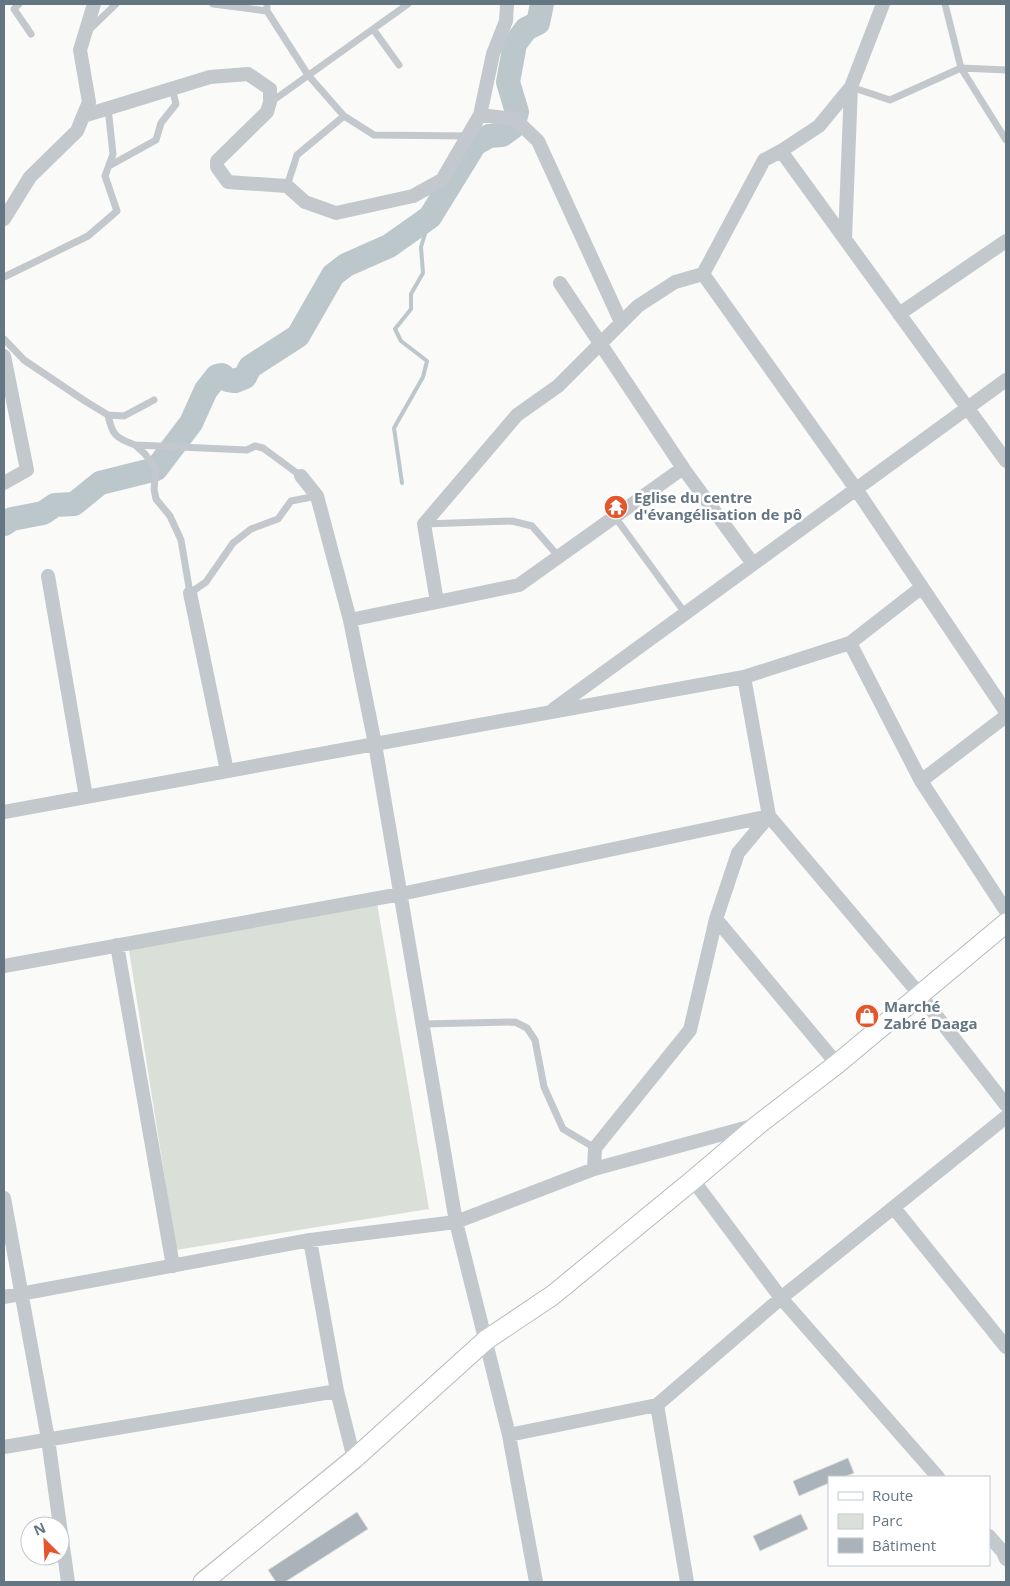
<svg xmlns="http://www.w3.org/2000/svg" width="1010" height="1586" font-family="'Open Sans',sans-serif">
	<rect width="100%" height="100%" fill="#fafaf8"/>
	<path fill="#dadfd7" d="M377,903L429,1209L176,1250L128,944Z"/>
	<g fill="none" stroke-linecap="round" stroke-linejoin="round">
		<path stroke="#bbc7cb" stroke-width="4" d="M402,483L394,428L423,377L427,361L401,341L395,329L411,309V294L423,273L421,247L430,217"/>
		<path stroke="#bbc7cb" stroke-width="24" d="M4,524L12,519L43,513L55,505L74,504L100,483L156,469L191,423L206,390L217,376L222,375L228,380L235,381L245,377L250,367L298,336L333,275L346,265L389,246L430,217L475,144L489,136L502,135L513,127L517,112L508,82L515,44L526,29L538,23L542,4"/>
	</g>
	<path fill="#aab3b9" stroke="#dcdcda" d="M848,1458L854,1473L844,1477H829V1483L799,1496L793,1481Z
		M357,1512L368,1529L285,1582H276L268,1570Z
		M801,1514L808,1529L760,1551L753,1536Z"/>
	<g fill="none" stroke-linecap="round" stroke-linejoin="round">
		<g stroke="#b3babf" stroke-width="21">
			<path id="secondary" d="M203,1582L354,1459L486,1340L553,1295L693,1180L759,1124L837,1064L1006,923"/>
		</g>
		<path stroke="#c3c8cc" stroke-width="7" d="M19,4L14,9L31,34
			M213,4L267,11
			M267,4V11L308,75L344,116L374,135L468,136
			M945,4L961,68L1006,140
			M373,29L399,65
			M89,30L116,4
			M851,87L890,100L961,68L1006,70
			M271,102L408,4
			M109,166L156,140L161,123L176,104L172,88
			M287,186L297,155L344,116
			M4,277L88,236L117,211L105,176L113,154L108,108
			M4,339L24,360L85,401L108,415L124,416L154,400
			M108,415C112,435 116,438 135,445L247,450L255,446L263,448L301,476
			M135,445L145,454L156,469L154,489L156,499L170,516L181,540L190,593L206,582L233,543L251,529L278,519L291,501L317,496
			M615,517L685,613
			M424,524L512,521L532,526L559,557
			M423,1024L515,1022L527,1028L535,1040L544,1087L563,1129L595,1148"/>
		<path stroke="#c3c8cc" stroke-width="14" d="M480,115L515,119L538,141L621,322
			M83,116L210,77L248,74L270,89V102L267,112L217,161V167L228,182L287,186L305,202L336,213L413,196L442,180L480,115L493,54L506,21L507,4
			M781,151L1006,461
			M4,219L30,177L77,131L89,102L80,50L94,4
			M845,239L851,87L883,4
			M703,274L856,489L1006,712
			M560,283L683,468L753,564
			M899,314L1006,241
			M4,356L27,470L4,483
			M301,476L317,496L350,620L375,744L744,677L850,643L921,781L1006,911
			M48,576L86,797
			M190,593L227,771
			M437,602L424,524L517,415L558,386L638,306L675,282L703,274L764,160L781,151L819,126L851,87
			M350,620L519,585L683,468
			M850,643L922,587
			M744,677L769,816L921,996L1006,1105
			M554,709L1006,380
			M921,781L1006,716
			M4,812L375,744L456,1222L509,1435L536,1582
			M716,919L837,1064
			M117,945L173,1266
			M4,966L401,894L769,816
			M594,1169L595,1148L690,1030L716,919L738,853L769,816
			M693,1180L781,1298L938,1477
			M4,1198L48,1439L60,1526
			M894,1208L1006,1347
			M310,1240L337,1391L354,1459
			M4,1297L310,1240L456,1222L594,1169L756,1125
			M657,1405L781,1298L1006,1117
			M509,1435L657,1405L687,1582
			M4,1447L337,1391
			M60,1526L68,1582
			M989,1536L1003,1552L1006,1559"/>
		<use href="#secondary" stroke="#fff" stroke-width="19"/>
	</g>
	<defs>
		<g id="temple-disc" transform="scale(1.25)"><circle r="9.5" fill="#e4572e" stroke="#fff"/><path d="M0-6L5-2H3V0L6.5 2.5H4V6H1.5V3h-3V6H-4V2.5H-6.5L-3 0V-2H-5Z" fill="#fff"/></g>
		<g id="shop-disc" transform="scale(1.25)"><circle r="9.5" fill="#e4572e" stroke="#fff"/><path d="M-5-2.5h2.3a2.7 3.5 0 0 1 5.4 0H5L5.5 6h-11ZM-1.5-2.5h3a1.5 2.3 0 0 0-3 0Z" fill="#fff"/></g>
	</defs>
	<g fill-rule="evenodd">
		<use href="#temple-disc" x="616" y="507"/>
		<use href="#shop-disc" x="867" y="1016"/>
	</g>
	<g text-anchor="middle" stroke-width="5" stroke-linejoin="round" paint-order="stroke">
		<g font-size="15" font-weight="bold" fill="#657683" stroke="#fff" text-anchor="start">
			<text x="634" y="503">Eglise du centre<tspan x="634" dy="17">d'évangélisation de pô</tspan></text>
			<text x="884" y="1012">Marché<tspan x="884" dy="17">Zabré Daaga</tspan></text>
		</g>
	</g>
	<rect width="1010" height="1586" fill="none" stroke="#657683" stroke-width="10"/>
	<rect x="828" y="1476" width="162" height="90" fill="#ffffff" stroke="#c1c8cd"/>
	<rect x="838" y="1492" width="25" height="8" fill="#ffffff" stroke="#c1c8cd"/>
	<text x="872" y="1501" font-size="15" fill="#657683">Route</text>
	<rect x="838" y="1514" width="25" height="15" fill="#dadfd7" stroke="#c1c8cd"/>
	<text x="872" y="1526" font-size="15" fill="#657683">Parc</text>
	<rect x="838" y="1538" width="25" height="15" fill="#aab3b9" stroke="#c1c8cd"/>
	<text x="872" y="1551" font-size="15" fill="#657683">Bâtiment</text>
	<g transform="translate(45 1541) rotate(336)"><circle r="24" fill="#ffffff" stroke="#c1c8cd"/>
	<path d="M0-4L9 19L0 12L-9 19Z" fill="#e4572e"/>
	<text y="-8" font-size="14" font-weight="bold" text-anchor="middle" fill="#657683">N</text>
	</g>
</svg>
